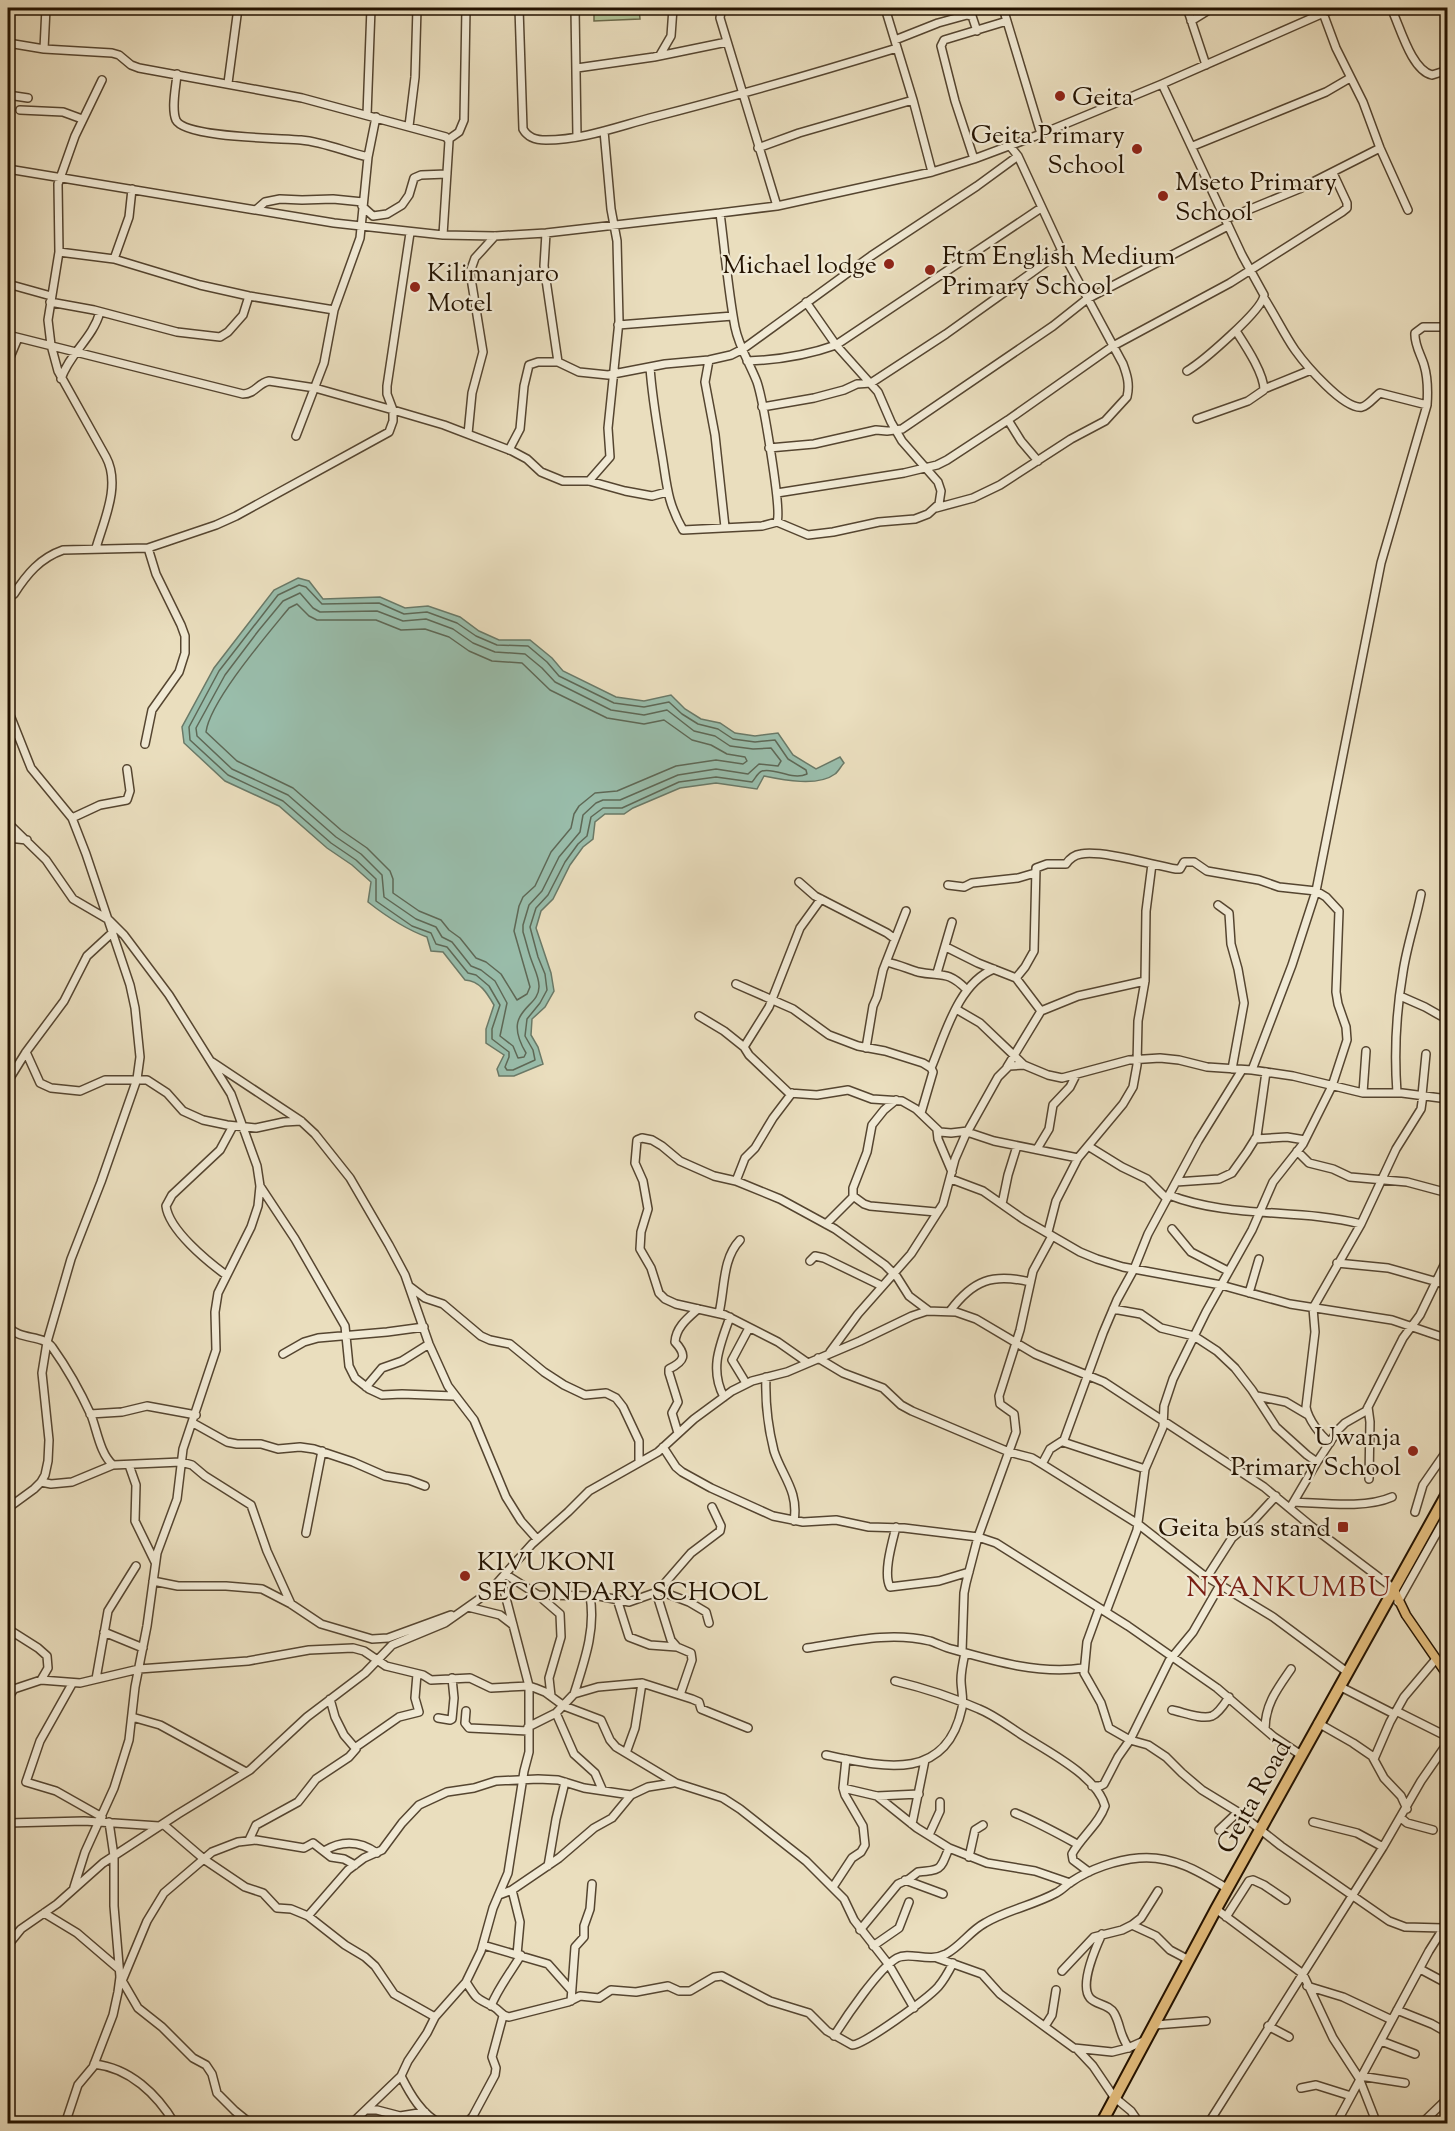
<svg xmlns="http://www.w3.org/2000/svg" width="1455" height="2131" font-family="'Sorts Mill Goudy',serif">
	<rect width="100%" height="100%" fill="#eadebe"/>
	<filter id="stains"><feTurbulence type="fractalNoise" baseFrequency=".00333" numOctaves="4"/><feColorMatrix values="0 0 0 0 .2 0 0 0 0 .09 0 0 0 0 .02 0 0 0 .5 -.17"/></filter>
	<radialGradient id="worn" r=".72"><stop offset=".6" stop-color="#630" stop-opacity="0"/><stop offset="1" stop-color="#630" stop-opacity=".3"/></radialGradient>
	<path fill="#b0c296" stroke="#6a6a4b" stroke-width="1.5" d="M594,8H639L640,19L594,21Z"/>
	<path fill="#99bdab" stroke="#6a7967" stroke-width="1.5" d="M298,578L309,581L323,599L380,597L405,608L428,606L460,617L479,631L499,640H530L552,658L563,671L616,697L644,701L671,695L685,709L701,719L720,723L735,733L755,736L778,733L793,755L816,769L840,757L844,763C841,766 838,772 835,774C818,787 783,780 764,776L757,789L716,783L680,788L633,808L624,814H605L595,822L593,839L583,847L570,865L553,899L541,911L536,928L551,973L554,991L545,1007L532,1019L531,1035L538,1047L543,1064L514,1076H499L497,1069L504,1055L486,1043V1029L494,1005C487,993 480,981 465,980L443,952L431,951L427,937C405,929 387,917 368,902L371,882L352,865L327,848L279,806L225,781L184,743L182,727L214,668L274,590Z"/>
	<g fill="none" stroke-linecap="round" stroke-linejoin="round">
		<path stroke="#5e6856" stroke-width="1.5" d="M299,585L306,587L322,604L379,603L404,614L427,612L457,623L476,636L497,645L528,646L547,662L559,676L614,703L644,707L669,702L682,714L698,724L718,729L733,739L755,742L775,740L788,759L806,770L807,774C792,781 775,767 762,771C758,772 755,779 752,782L716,777L679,782L622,808H603L591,817L587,836L578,844L565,862L548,895L536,908L530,927L538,957L545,974L547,990L540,1003L527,1019L525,1036L533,1050L535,1060L513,1070H507L505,1067L509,1057V1052L492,1039V1029L500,1005L489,986L476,975L468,973L447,947L436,944L431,933L412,926L376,901V879L356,860L331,843L283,801L228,775L190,740L189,727L219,671L278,595Z
			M300,593L313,608L320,612L377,611L403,621L426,619L453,629L473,643L495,652L525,654L542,668L555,682L611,710L644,715L667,710L694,731L715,736L730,746L753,749L771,748L781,761L778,766L759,764L748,774L716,769L678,775L620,800H603L596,803L583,815L580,832L559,857L542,891L529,905L523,925V932C526,941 528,951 531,959C534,968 539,977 539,986C540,1009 500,1009 526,1053L524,1057L518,1058L513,1046L500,1036L507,1003L495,981L481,970L471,966L452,942L442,937L436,927L416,919L384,897L382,875L361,854L336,837L288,795L232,769L197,736L196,728L225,675L259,630L283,601Z
			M297,604L309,616L317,620H376L401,630L425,629L449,637L469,651L492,661L522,663L550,690L607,718L644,724L664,720L692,740L711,745L727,754L745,757L747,761L743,764L716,760L676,766L617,791L595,793L579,806L574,814L571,828L551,852L535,886L523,897L519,906L514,931L530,987L527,994L517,1000L501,974L486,962L476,958L460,938L449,930L441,920L419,911L393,893V879L390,871L367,848L341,830L293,788L237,761L206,732C210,701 267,635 289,608Z"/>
		<g stroke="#554530" stroke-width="10">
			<path id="minor" d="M519,8L523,129C528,138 536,140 546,140C583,140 619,126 654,117C736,96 816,73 897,48
				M575,8L577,137
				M728,8L721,11L720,18L777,206
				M885,8L913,100L932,172
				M1003,8L1041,134
				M1187,8L1206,65
				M1391,8C1400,26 1411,70 1432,75L1448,70
				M1323,13L1336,48L1363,102L1380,148L1408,210
				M1191,21L1212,8
				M895,40L938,23L967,15L972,16L977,31
				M8,43L44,49L112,53L119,55L131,65L139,68L302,98L446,137L449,141L443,235
				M44,49L46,8
				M660,55L671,36L673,8
				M577,68L654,57L727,42
				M177,74C176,87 171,108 176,120C185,138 280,138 301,140C324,142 346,152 368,157
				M228,83L238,8
				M1162,84L1242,255L1264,295C1263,310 1202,362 1187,371
				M8,95L28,98
				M20,110L63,112L82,119
				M367,115L371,8
				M409,126L415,77L417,8
				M449,139L459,132L464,120L466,8
				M1193,146L1326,92L1350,78
				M758,148L799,133L913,100
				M974,159L955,101L941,46L944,40L1007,21
				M8,169L334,223L443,235L495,236L546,233L720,213L777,206L932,172L974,159L1041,134L1162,84L1335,8
				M362,206L373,216L387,214L402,205L409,195L414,178L421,175L447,174
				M257,209L265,202L280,199L302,200L333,199L363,202
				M720,213C725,251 728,290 735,327C739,347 750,364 757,382C763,400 782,510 777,522
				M1226,219L1299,189L1380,148
				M410,233L387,386V394L393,410L444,425L512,451L527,459L541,472L563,481H589L625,491L652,496L667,492
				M546,233L544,266L558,362L579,372L608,375L665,364L709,360L731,355L743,349L871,256L977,186L1018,156
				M59,252L114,259L200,285L249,296L334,310
				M114,259L129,217L132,189
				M8,284L51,296
				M1264,298C1275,315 1284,334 1295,350C1305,364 1344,410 1362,407C1369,405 1374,397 1380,393L1427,405
				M50,302L94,310L177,332L220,337L228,332L243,315L249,296
				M618,325L733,316
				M8,335L243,394C255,394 258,383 269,381L315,388L393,410V421L389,432L236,516L216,525L148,548L63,550C40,558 27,574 14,594
				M709,360L705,382L715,435L725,527
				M747,361C777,360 808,355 836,345L1041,208
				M8,362L18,338
				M650,367C652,397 657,425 662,455C667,485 667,502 683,530L762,526L777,522L808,535L833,532L879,522L915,519L928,514L939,504L941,491L938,482L902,441L891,422L878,392L836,345L806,302
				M61,379C69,354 93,338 100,312
				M1264,389L1311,370
				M762,407L814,398L844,390L857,384L871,383L946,334L1062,251
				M1197,419L1248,401L1264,390C1264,373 1245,345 1236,331
				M1008,420L1021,441L1038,461
				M468,434L472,393L483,352L470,272L475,258L495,236
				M296,436L324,363L334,310L360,238L368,157L376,117
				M769,448L814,444L876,430L887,431L902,429L1053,326L1087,299L1228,226
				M509,450L520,429L524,386L529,365L538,362H558
				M589,481L610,457L608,428L619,321L617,241L611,209L604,131
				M777,493L904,473L937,465L947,460L1008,420L1113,346L1230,283L1342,212L1347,208V203L1333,173
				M936,508L973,498L1000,485L1071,439L1105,421L1127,397C1130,384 1127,375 1123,364L1062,251L1018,156L1010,146
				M96,548C104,520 121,485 106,457L58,371L51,345L48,320L59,252L58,184L75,136L102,80
				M8,604V603
				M8,710L31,768L72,818L86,854L130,985L135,1008L140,1057L137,1079L101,1182L71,1259L47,1342L42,1373L49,1440L48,1461L45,1475L41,1482L34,1489L8,1508
				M145,744L152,710L179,672L185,653V636L181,625L156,574L148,548
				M8,747L15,729
				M72,818L100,805L127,800L130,791L127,769
				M8,823L46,860L73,899L109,920L124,935L169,995L231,1094L257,1166L260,1186L258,1206L251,1227L218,1293L215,1312L216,1350L183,1449L177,1499L157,1553L147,1626L135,1687L129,1740L114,1788L85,1852L74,1887
				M8,838L27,840
				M799,882L815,896L887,933L895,939
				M948,885L964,887L972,883L1018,878L1035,873
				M1218,905L1229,913L1231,944L1238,969L1244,1003L1232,1069
				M946,947L978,963L1016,978L1041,1011
				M886,962C897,964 908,969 918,972C941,977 947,970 966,989
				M937,973L952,922
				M1016,978L1025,967L1034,951L1036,868L1047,864H1066C1070,858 1074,855 1081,854C1102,850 1153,865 1176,869H1180L1184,862H1194L1207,871L1259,880L1279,887L1316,891L1326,897L1339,911L1336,992L1338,1004L1346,1027L1347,1040L1332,1086L1303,1144L1273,1182L1252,1230L1206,1312L1173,1379L1164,1406L1163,1427L1145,1469L1137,1530L1106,1612
				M736,984L793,1009L829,1035L858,1046L885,1051L923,1063L931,1068L933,1072L921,1113
				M1400,996L1425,1007L1448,1020
				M956,1009L980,1023L1024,1065
				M699,1016L724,1031L744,1047L749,1055L789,1093L817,1095L848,1090L872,1099L902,1101L916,1109L940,1132L951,1133L968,1131
				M744,1047L769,1007L800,928L821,899
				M866,1048L873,1006L877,997L883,970L906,911
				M26,1052L40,1083L51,1088L80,1091L105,1080H147L167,1093L183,1111L203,1120L227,1125L256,1128L284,1122L301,1121
				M212,1062L301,1121L315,1134L350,1178L389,1245L405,1275L429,1344L448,1386L474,1420L506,1497L521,1521L537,1539
				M1007,1067L1041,1011L1078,996L1145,981
				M931,1068C945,1035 958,983 994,969
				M1252,1070L1292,965L1316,891L1381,563L1427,405C1428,391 1428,378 1424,365C1421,355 1414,344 1415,333L1423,327H1448
				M8,1081L26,1052L64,1001L87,956L113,932
				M1363,1093L1366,1051
				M1397,1093C1394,1052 1396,1013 1403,972C1407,945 1416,920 1421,894
				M1422,1095L1426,1054
				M896,1100L884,1110L872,1125L867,1152L853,1188V1196L864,1204L870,1206L936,1212
				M937,1130L938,1139L952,1172
				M967,1132L994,1141L1078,1158
				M1255,1139L1287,1137L1305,1140
				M1088,1146L1122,1167L1147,1179L1167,1199
				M1037,1149L1049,1129L1053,1105L1070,1087L1076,1075
				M1297,1151L1309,1163L1333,1169L1350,1177L1407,1182L1448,1193
				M951,1179L983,1191L1023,1219L1080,1252L1097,1259L1123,1267L1221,1285L1290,1304L1392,1320L1448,1339
				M736,1181L745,1158L755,1148L773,1118L792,1093
				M1176,1182L1219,1179L1232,1173L1247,1152L1257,1136L1266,1072
				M260,1186L295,1239L345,1326L349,1366L355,1378L369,1389L382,1395L402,1394L454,1396
				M1169,1195C1230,1219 1299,1208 1361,1224
				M1002,1204L1008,1175L1017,1146
				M826,1224L853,1197
				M1172,1229L1191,1252L1228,1271
				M1048,1232L1056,1201L1078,1158L1123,1104L1133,1087L1137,1065L1138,1021L1145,981L1146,911L1152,864
				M810,1261L815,1256L824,1258L882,1286
				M1337,1263L1388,1268L1448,1285
				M226,1275C207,1261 169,1230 166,1206L172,1195L220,1150L233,1126
				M409,1286L425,1298L443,1304L481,1336L490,1340L510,1344L544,1372L564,1385L585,1395L606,1393L616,1398L623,1407L639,1441V1462
				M1249,1293L1259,1259
				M1113,1309L1141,1314L1161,1328L1194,1336L1217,1351L1235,1368L1252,1390L1276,1427L1307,1455L1317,1462
				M950,1311C973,1280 993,1273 1030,1282
				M719,1313C725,1288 722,1259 740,1240
				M8,1326C19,1341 42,1334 52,1347C67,1368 80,1391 91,1415C97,1430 100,1454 113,1465
				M830,1352L858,1314L911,1254L943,1204L955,1159L965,1136L998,1077L1009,1066L1024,1065L1048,1075L1062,1078L1129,1060L1160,1058L1179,1060L1207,1067L1252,1070L1293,1076L1363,1093H1402L1448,1099
				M283,1354L304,1342L318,1338L387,1332L424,1327
				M818,1358L843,1373L883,1388L901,1405L912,1411L1009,1452L1032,1458L1042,1464L1138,1524L1202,1574L1273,1617L1347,1672
				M808,1363L778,1342L725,1315L676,1304L665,1299L659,1293L651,1268L640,1249L641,1232L648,1209L643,1181L635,1163L637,1140L642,1138L652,1140L662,1146L680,1161L714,1176L736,1181L780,1199L835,1229L885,1265L897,1277L909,1296L929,1311
				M766,1377C765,1402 768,1427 774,1451C782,1476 799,1491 794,1521
				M746,1383L732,1360L749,1328
				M366,1387L382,1368L402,1361L429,1344
				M1257,1396L1286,1402L1308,1415
				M724,1397C709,1369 720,1345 730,1317
				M1368,1407L1370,1422L1369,1479
				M90,1414L122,1412L147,1406L196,1415
				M193,1423L227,1442L237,1444H261L278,1449L300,1447L314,1449L353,1462L385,1476L409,1480L425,1486
				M678,1433L672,1413L678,1402L669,1373V1369C685,1361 687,1355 675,1342C676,1327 688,1318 698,1309
				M1063,1442L1145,1469
				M1330,1443C1320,1435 1308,1419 1306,1407L1315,1332L1313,1308L1361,1224L1396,1149L1421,1109L1423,1095
				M663,1447L676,1467L682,1472L711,1488L773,1516L803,1522L836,1520L869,1527L904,1528L978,1537L996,1543L1128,1626L1217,1688L1274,1737L1301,1755
				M1042,1464L1050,1449L1064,1440L1103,1333L1117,1300L1134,1269L1148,1234L1198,1141L1242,1070
				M129,1465L136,1485L135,1521L155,1562
				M41,1482L51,1484L72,1482L113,1465L181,1462L192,1465L205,1476L251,1505L267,1551L291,1604
				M1294,1502C1323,1503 1365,1509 1392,1497
				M1290,1508L1317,1462L1338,1430L1345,1423L1366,1411L1403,1338L1420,1315L1448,1257
				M1415,1512L1423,1485L1448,1449
				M896,1527C892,1543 883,1573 890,1587L939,1581L969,1572
				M306,1533L322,1451
				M505,1574L538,1595L560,1614L561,1637L549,1678L551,1696
				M1207,1577L1232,1538L1254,1520L1276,1496
				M153,1581L178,1586H226L262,1589L291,1604L321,1624L372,1639L388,1638L451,1615
				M658,1591L691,1553L720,1531L721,1526L712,1507
				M656,1592L671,1640L677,1647L691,1653L692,1660L680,1695
				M538,1595L599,1596L629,1602L660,1591L689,1602L706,1612L709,1623
				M617,1599L629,1637L650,1645L677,1647
				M1398,1602L1448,1513
				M468,1607L500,1615L513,1625
				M1099,1609L1087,1642L1084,1673L1101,1703L1109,1728L1130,1740L1148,1745L1166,1757L1182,1773L1202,1790L1238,1812L1281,1846L1389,1921L1405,1927L1443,1928
				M8,1629L38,1648L47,1656L48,1668L41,1680
				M104,1632L143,1648
				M807,1648C848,1642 889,1631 930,1641C936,1643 942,1646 948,1648C990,1660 1039,1675 1083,1668
				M962,1652L964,1593L966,1583L978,1537L1016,1432L1014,1414L1000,1404L999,1396L1020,1330L1033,1271L1052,1236
				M96,1679L108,1611L136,1566
				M895,1681C924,1688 952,1697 979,1709C994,1715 1008,1726 1022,1735C1047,1751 1097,1776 1105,1806C1099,1824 1081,1837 1072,1854L1073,1860L1089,1872
				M72,1684L40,1741L26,1782L56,1791L102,1817
				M1339,1686L1394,1714
				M574,1694C584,1662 596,1630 590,1596
				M8,1698L14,1689L41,1680L80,1683L139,1669L248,1661L309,1650L353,1648L364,1651L386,1666L423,1675L431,1680L470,1678L491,1688L529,1686L535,1688L545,1692L564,1706L601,1720L610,1740L616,1747L676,1783L723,1798L740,1809L806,1861L844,1899L854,1920L889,1965L914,2008
				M1172,1710C1183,1712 1201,1720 1212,1716C1219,1713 1225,1703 1229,1697
				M466,1711L465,1723L469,1728L528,1731
				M1396,1711L1448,1737
				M556,1713L574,1754L595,1773L602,1789
				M132,1717L160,1725L246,1772
				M438,1718L450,1720L452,1719L454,1698L452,1678
				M1318,1723L1353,1743L1372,1756L1384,1778L1401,1796L1407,1809
				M528,1727L556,1713L574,1694L598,1687L642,1683L692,1699L699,1702L701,1709L748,1728
				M1265,1729C1265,1704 1278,1688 1291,1669
				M356,1747L399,1717L419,1712L415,1698L417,1674
				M626,1753L635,1728L642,1683
				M826,1755C883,1767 946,1783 962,1708C964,1699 961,1689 961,1680C961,1671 963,1662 965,1653
				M1374,1759L1390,1722L1404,1697L1436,1659
				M1092,1786H1100L1104,1784L1118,1757L1130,1740L1169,1661L1193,1632L1220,1585
				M843,1788L877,1796L919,1794
				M877,1796L917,1828L949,1848L987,1863L1035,1871L1070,1883
				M1015,1813C1037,1822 1057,1833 1077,1844
				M1401,1818L1407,1823L1433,1830
				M1313,1822L1357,1833L1383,1847
				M8,1823L84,1821L159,1826
				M163,1824L205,1860L245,1887L263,1893L277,1908L291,1909L308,1916L345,1945L365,1957L375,1966L394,1994L435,2017
				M912,1824L925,1760
				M1219,1830L1238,1812
				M929,1835L940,1811V1802
				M249,1840L256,1825L298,1802L316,1779L349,1757L356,1749L344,1735L335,1717L330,1699
				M324,1851C342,1840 360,1841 377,1853
				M969,1857L975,1830L983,1825
				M548,1866L556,1819L565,1782
				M905,1880L943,1894
				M833,1887L852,1858L861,1852L865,1845L863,1826L845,1795L843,1788L846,1759
				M512,1890L520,1922L517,1955
				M499,1895L512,1890L559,1858L594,1828L612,1818L631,1795L648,1787L673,1783
				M1216,1909L1303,1974L1333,2038L1359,2078L1377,2124
				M44,1913L77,1933L119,1969
				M308,1916L348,1870L364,1858L382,1850L402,1823L419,1805L447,1792L474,1788L496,1781L538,1779L558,1780L584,1788L631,1795
				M1226,1917L1249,1881L1253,1880L1264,1885L1286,1900
				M1132,1925L1156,1936L1170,1950L1189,1960
				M860,1930L898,1884L909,1879L918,1872C942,1870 940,1870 949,1848
				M1102,1934C1096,1947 1079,1985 1090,1998C1096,2005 1109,2004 1114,2013C1121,2025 1119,2035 1129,2048
				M8,1945L21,1929L57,1904L103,1863L178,1814L250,1770L307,1717L365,1673L392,1645L445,1623L489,1592L532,1544L568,1512L589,1491L658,1452L694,1419L732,1391L752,1381L787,1372L860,1341L912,1316L927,1311L956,1312L976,1319L1035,1354L1104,1382L1264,1487L1311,1526L1393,1588
				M483,1945L548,1964L571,1990
				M873,1946L899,1928L909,1902
				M937,1958L982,1974L1000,1994L1074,2048L1112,2052L1128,2048L1146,2040
				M1420,1969L1448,1984
				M1062,1971L1094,1937L1122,1930L1132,1925L1141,1918L1158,1891
				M120,1977L138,2008L162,2027L193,2058L206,2065L212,2074L217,2093L235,2111L251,2124
				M122,1981L147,1921L164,1893L212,1852L238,1842L256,1840L304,1848L313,1843L331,1857L344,1859L355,1865
				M466,1982C478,2001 475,1997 494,2007C501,2011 501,2016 509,2017L568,2002L580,1996L599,1998L611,1990L636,1992L668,1986L679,1991H690L714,1977L722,1976L770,2001L809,2013L827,2031L852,2045C864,2045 928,1998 938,1987C944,1980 949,1971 953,1963
				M1307,1986L1343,1997L1392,2020
				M571,2001L575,1947L584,1937V1926L590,1909L592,1884
				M491,2006C498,1988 511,1972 521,1955
				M1397,2010L1432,2024L1448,2033
				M1155,2025L1206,2021
				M1045,2026L1052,2015L1056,1990
				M1268,2026L1289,2037
				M834,2036C846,2017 879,1968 897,1958C910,1951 928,1963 946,1954C961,1946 970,1931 985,1923C1007,1910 1034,1905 1056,1893C1062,1890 1066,1885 1071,1882C1090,1869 1116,1860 1139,1858C1173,1855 1200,1872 1228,1889
				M1381,2041L1415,2054
				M1077,2049L1093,2066L1114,2097L1131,2111L1140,2124
				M94,2064C130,2068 157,2094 175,2124
				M401,2076C410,2094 422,2115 441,2124
				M1360,2076L1405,2083
				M1301,2088L1316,2085L1351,2096
				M366,2110H377L400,2116L425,2112
				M65,2124L78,2085L93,2067L113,2015L118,1992L120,1977L114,1906V1856L109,1822
				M351,2124L401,2076L408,2061L427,2033L435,2017L466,1982L481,1951L493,1908L508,1873L524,1771L529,1752V1686L501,1579
				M466,2124L473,2116L495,2075L496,2068L492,2057L503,2016
				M1208,2124L1383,1847L1421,1781L1448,1742
				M1336,2124L1429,1951L1448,1921
				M1361,2124L1376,2121
				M1421,2124L1448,2098"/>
		</g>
		<g stroke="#231200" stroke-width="11">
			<path id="major" d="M1393,1588L1406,1615L1448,1676"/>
		</g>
		<g stroke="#231200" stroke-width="14">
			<path id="highway" d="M1101,2124L1216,1909L1448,1492"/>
		</g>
		<use href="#minor" stroke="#f1ead5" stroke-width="7"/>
		<use href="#major" stroke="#e5bf7f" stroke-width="8"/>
		<use href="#highway" stroke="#e5bf7f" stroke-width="10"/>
	</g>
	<g fill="#8f2418" stroke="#f1ead5" stroke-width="2">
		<circle cx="1060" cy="96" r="6"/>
		<circle cx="1137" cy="149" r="6"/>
		<circle cx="1163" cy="196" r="6"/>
		<circle cx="889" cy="264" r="6"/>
		<circle cx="930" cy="270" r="6"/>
		<circle cx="415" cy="287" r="6"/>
		<circle cx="1413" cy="1451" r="6"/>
		<rect x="1337" y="1521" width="12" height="12" rx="3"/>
		<circle cx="465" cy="1576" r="6"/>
	</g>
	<g text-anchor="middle" stroke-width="4.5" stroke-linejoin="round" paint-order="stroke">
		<g font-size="26" fill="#231200" stroke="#f1ead5" text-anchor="start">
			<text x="1072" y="105">Geita</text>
			<text x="1125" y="143" text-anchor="end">Geita Primary<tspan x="1125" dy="30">School</tspan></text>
			<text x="1175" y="190">Mseto Primary<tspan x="1175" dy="30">School</tspan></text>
			<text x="942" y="264">Ftm English Medium<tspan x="942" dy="30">Primary School</tspan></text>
			<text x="877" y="273" text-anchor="end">Michael lodge</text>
			<text x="427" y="281">Kilimanjaro<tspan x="427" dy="30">Motel</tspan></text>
			<text x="1401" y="1445" text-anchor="end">Uwanja<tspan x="1401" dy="30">Primary School</tspan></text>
			<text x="1331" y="1536" text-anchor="end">Geita bus stand</text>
			<text x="477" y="1570">KIVUKONI<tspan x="477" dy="30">SECONDARY SCHOOL</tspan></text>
		</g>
		<g font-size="26" fill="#231200" stroke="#f1ead5">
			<text transform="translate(1253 1796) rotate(-61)" y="9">Geita Road</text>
		</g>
		<g font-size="28" letter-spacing="1.5" fill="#7a1f14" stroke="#f1ead5">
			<text x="1289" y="1596">NYANKUMBU</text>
		</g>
	</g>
	<rect width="1455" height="2131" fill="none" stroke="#eadebe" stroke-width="30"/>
	<rect x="9" y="9" width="1437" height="2113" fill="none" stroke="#231200" stroke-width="3"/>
	<rect x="15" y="15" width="1425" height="2101" fill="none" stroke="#231200" stroke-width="1.5"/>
	<rect width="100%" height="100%" filter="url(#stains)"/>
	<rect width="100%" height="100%" fill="url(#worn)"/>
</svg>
